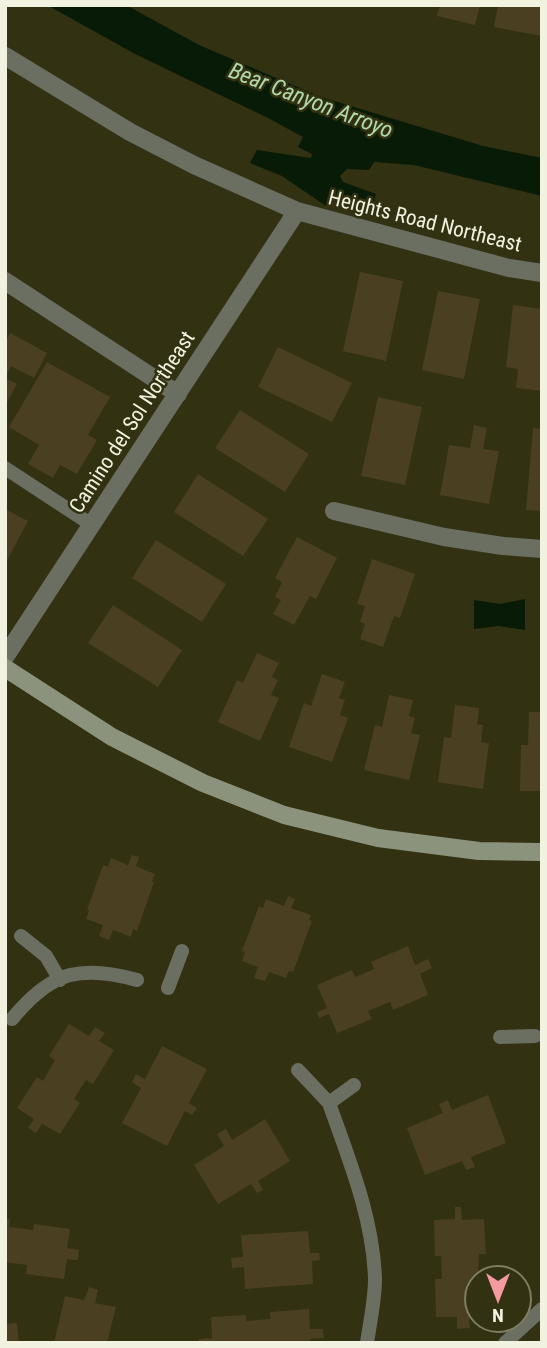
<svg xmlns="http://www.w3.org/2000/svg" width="547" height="1348" font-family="'Roboto Condensed',sans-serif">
	<rect width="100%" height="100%" fill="#323112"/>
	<path fill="#081b07" d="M47,5H126L199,45L321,97L483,146L542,158V196L414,165L374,162L369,170L347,169L340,176L343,182L376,194L372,206C353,201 344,194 326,206L282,176L250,163L257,150L311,158L312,154L298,147L303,137L268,118L135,54Z
		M525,599V630L499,626L474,629V600L500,604Z"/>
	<path fill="#4b3f21" d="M440,5H480L475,25L437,16Z
		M498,5H542V36L494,27Z
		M360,272L403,281L386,361L343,351Z
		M438,291L480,299L464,379L422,370Z
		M513,305L542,309V391L516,388L518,369L506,367Z
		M10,333L47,353L34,378L11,366L5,378V342Z
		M278,347L352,383L332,422L258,387Z
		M47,362L110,397L88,435L97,440L77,474L60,465L53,478L28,464L39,445L9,427Z
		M5,378L17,384L5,406Z
		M378,397L422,407L405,485L361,476Z
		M240,410L309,454L285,492L215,448Z
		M474,425L487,428L483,449L499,451L489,504L440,495L449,445L470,448Z
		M533,428L542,429V511L526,510Z
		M198,474L268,519L243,556L174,512Z
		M5,509L28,521L5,564Z
		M297,537L337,558L316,599L310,596L294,625L273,614L281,600L275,597L282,582L275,578Z
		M156,540L226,584L202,622L132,578Z
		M372,559L415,574L400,618L394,616L383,647L360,639L365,624L360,622L365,606L357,604Z
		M113,605L182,650L158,687L88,643Z
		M257,653L279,663L272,677L278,680L271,695L279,698L260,741L218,722L237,680L243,683Z
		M322,674L345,682L339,698L345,700L340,715L348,718L332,762L289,747L304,703L311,706Z
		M389,695L413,700L409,716L415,718L411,733L420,735L409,780L364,770L375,725L382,727Z
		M455,705L479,708L477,724L483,725L481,742L489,743L483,789L438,782L444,737L451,738Z
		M529,712H542V791H520L521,745H528Z
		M132,855L139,857L136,866L155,874L152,881L154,882L137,931L133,929L131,937L113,930L109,940L99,936L103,925L86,919L89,911L87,910L103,865L108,867L111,858L128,865Z
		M288,896L295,899L291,908L311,915L309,920L312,921L293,972L289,971L286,978L269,972L265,981L254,978L258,967L242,961L245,952L242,951L259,906L263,908L266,899L284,906Z
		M408,946L415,965L428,959L432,968L420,974L428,995L393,1010L390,1002L368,1011L372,1019L337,1033L329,1014L319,1018L317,1012L327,1008L317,985L352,970L355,977L374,969L371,962Z
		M69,1024L89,1036L95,1027L105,1033L99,1041L114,1050L93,1084L86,1080L74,1099L80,1103L60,1134L42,1124L36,1133L28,1128L34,1119L17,1108L37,1077L43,1081L55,1060L49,1056Z
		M162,1046L207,1069L189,1103L197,1108L192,1115L185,1111L167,1146L122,1123L141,1088L132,1082L136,1074L145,1079Z
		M488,1095L506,1143L471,1157L475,1167L466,1170L462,1161L425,1175L407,1128L443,1113L439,1104L448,1100L452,1110Z
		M265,1119L290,1161L258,1181L263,1190L257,1193L251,1184L218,1204L194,1165L224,1146L217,1134L226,1129L232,1140Z
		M455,1207H461L462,1220L484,1219L486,1254H479L477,1317H469L470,1328L457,1329V1317H436L435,1279H442L441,1256H435L434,1220L455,1219Z
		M5,1219H10L9,1227L33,1230L34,1224L70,1229L67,1248L79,1250L78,1260L67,1259L64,1279L26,1274L27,1265L5,1262Z
		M308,1231L310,1253H319L320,1260L312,1261L313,1284L245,1289L244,1267L232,1268L231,1258L243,1257L241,1235Z
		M89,1287L98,1290L95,1303L116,1307L107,1343H54L65,1296L84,1300Z
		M309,1309L310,1329H323L324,1338L310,1339V1343H199V1339L212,1338L211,1317L246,1315V1321L270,1319V1312Z
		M17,1323L19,1343H5V1324Z"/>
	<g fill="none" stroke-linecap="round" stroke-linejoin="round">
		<path stroke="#6a6f62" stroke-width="14" d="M5,468L92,525
			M21,936L46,956L60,980
			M168,988L182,951
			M12,1019C26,1002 47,981 70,975C91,970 116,974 137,980
			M500,1037L535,1036
			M298,1070L329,1103L354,1085
			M329,1103C349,1160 373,1217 375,1279C375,1300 370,1322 367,1343
			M505,1343L542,1309"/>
		<path stroke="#6a6f62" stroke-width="18" d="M5,56L130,132L194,165L297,211L509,268L542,273
			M5,281L178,394
			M334,511L444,537L503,546L542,549
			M5,657L297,211"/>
		<path stroke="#8b937d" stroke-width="18" d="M5,668L112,737L203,783L284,815L378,838L479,851L542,852"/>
	</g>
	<g text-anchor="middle" stroke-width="5" stroke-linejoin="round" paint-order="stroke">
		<g font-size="21" fill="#f2f2e0" stroke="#323112">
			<text transform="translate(425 221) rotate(14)" y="7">Heights Road Northeast</text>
			<text transform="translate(132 422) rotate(-57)" y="7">Camino del Sol Northeast</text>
		</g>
		<g font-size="23" font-style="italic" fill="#b0d9ab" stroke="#323112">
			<text transform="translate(311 100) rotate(21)" y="8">Bear Canyon Arroyo</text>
		</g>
	</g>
	<rect width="547" height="1348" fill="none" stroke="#f2f2e0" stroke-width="14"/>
	<g transform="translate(498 1299) rotate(180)"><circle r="33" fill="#323112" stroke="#7f7e64" stroke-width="2"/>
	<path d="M0-5L12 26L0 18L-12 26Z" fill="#f49aa1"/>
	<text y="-10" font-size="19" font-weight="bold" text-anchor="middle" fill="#f2f2e0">N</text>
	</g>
</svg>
